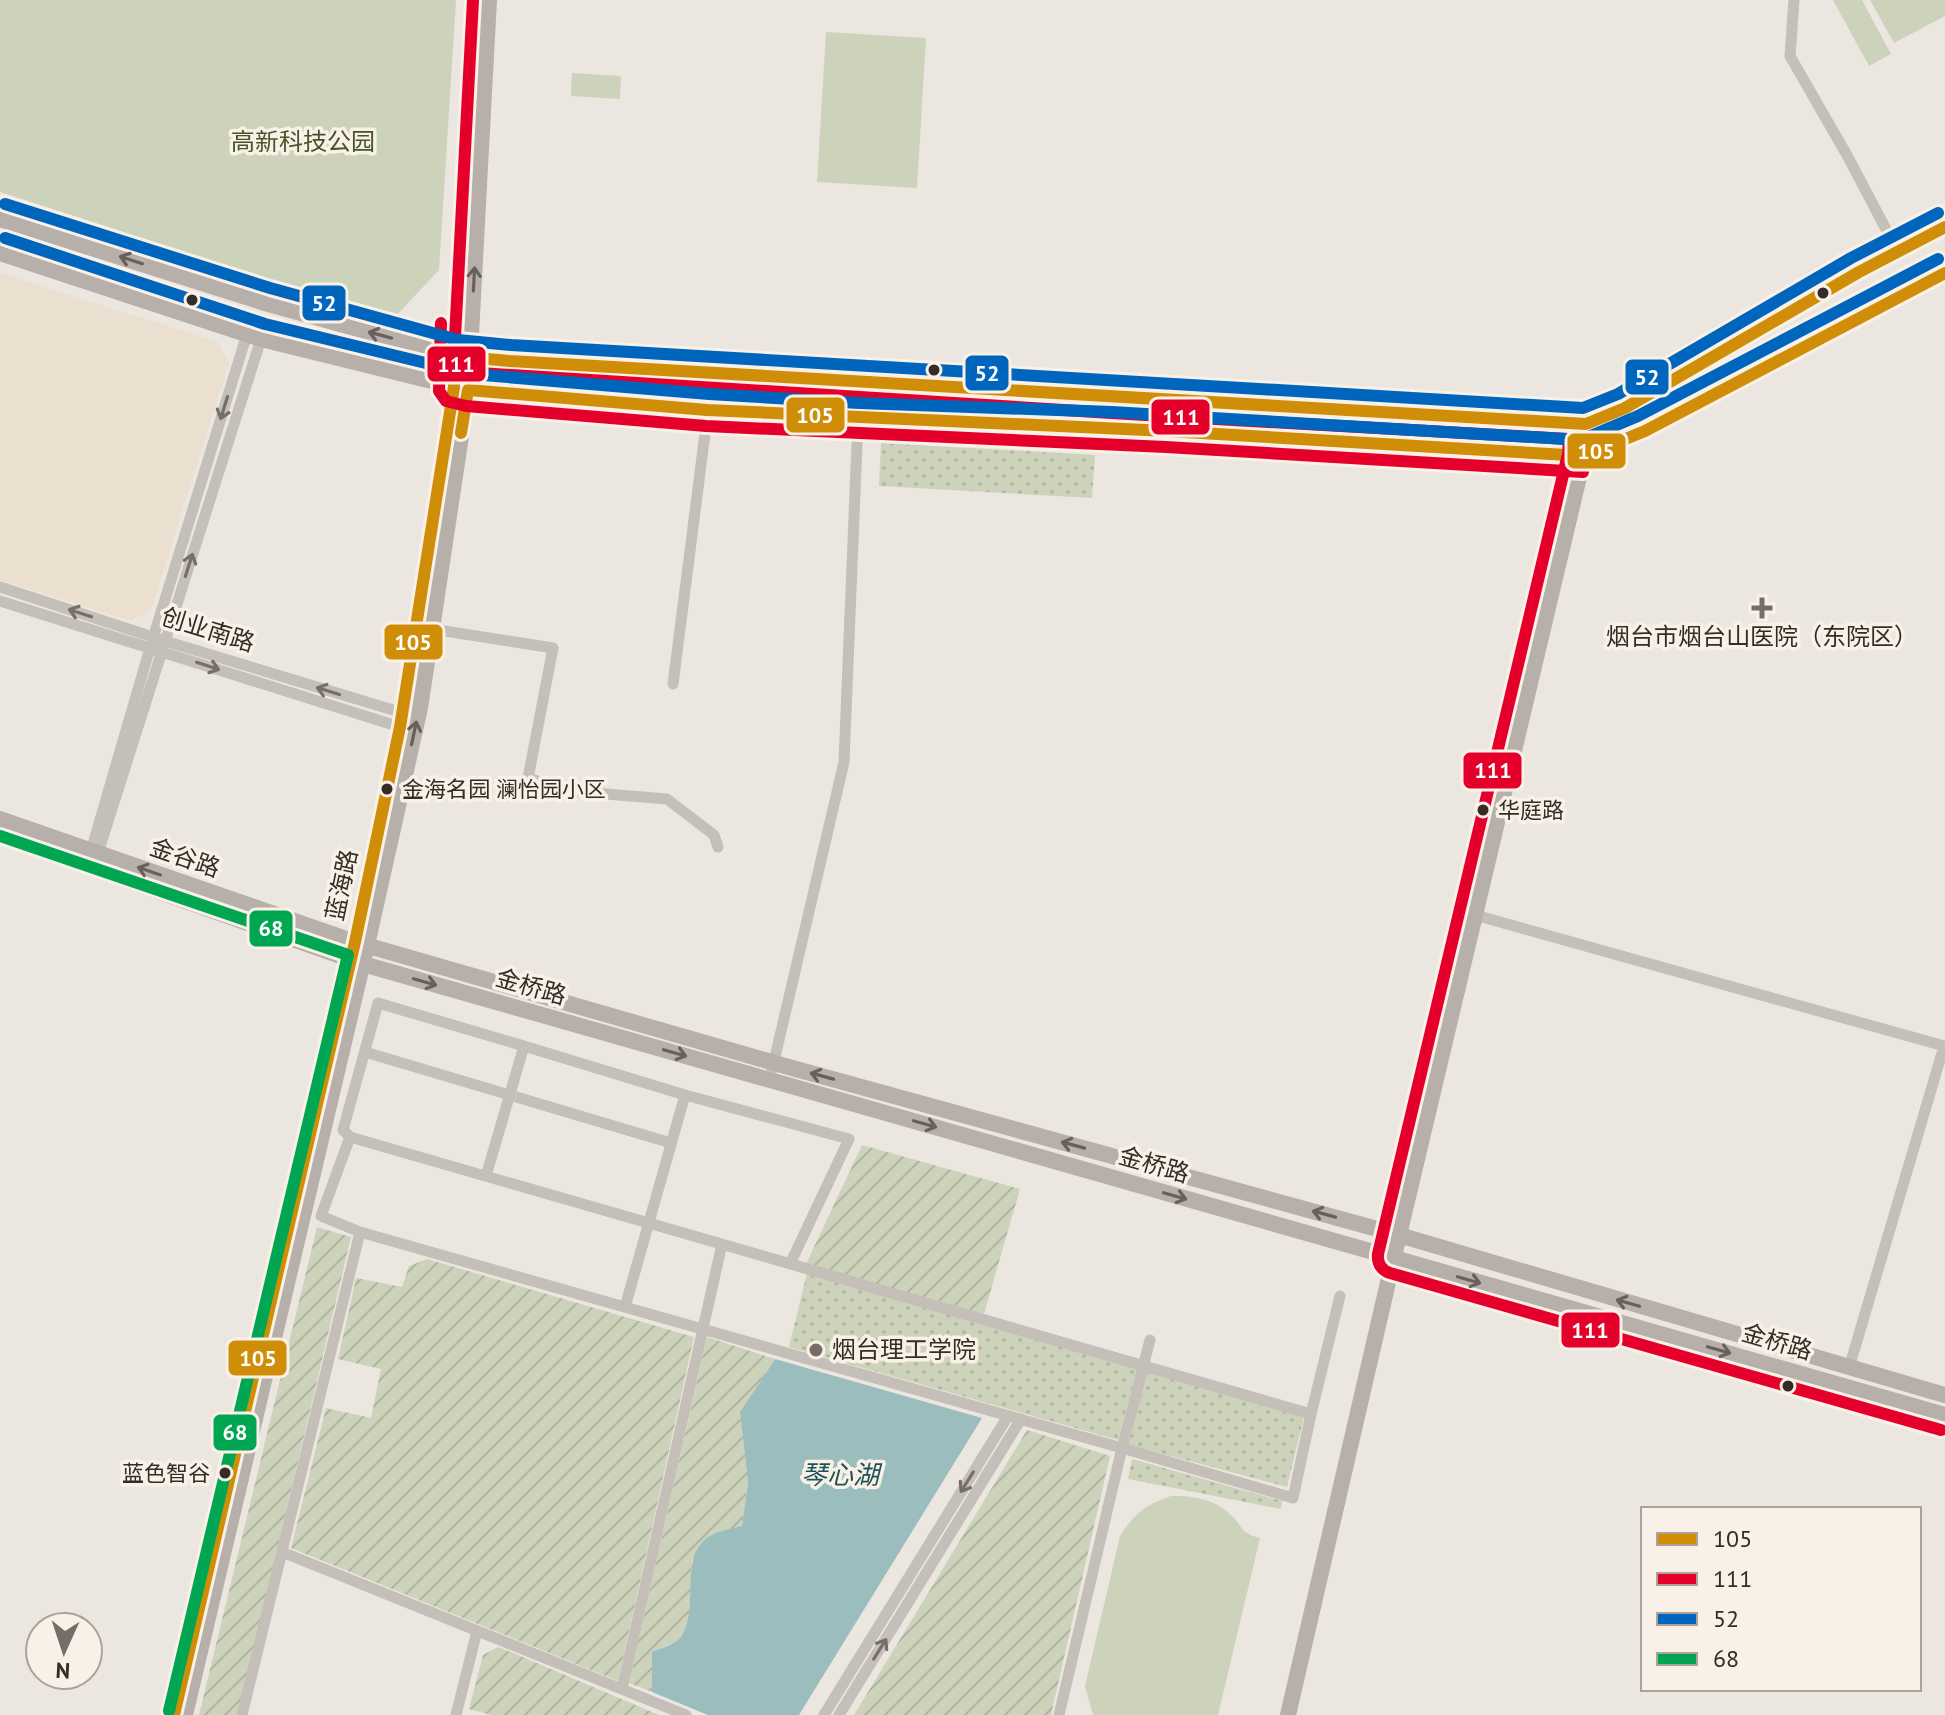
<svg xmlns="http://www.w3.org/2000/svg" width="1945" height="1715" font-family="'PT Sans','Noto Sans SC',sans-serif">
	<defs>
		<pattern id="grass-dots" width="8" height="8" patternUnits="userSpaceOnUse" patternTransform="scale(2)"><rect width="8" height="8" fill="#cdd2ba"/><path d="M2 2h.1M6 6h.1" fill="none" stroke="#b1b4a0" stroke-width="1.8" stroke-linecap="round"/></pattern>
		<pattern id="garden-furrows" width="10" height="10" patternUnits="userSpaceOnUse" patternTransform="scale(2)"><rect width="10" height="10" fill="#cdd2ba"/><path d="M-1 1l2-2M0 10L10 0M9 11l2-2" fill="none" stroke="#b1b4a0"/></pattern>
	</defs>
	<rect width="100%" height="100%" fill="#ece6e0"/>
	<path fill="url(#grass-dots)" d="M881,443L1095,455L1092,498L879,486Z
		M807,1273L1137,1368L1118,1440L789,1347Z
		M1146,1369L1304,1417L1287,1487L1126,1444Z
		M1132,1459L1282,1501L1281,1509L1128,1479Z"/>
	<path fill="#cdd2ba" d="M0,0H456L439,270L393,319L0,192Z
		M1833,0H1862L1891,54L1869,66Z
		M1870,0H1945V16L1894,43Z
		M826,32L926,38L917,188L817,182Z
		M572,73L621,76L620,99L571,96Z
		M1171,1496C1194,1496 1213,1498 1231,1515C1245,1528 1238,1532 1260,1538L1218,1715H1093L1085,1686L1120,1536C1135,1513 1145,1505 1171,1496Z"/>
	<path fill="url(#garden-furrows)" d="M862,1145L1020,1189L984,1314L806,1264Z
		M317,1227L351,1237L238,1715H199Z
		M427,1259L694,1337L618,1681L291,1548L326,1408L371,1418L381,1369L338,1359L356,1278L402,1287L409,1266Z
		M707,1337L775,1359L740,1412L748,1483L742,1526L720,1532L692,1560L689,1621L678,1641L652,1652V1692L629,1683Z
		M1027,1430L1110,1456L1051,1715H854Z
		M498,1647L506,1650L659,1715H491L469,1709L483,1655Z"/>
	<path fill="#ebdfcf" d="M0,273L218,342L229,363L151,610L131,621L0,580Z"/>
	<path fill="#9cbdbe" d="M775,1359L982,1418L799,1715H708L652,1692V1652C661,1648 674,1645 680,1638C701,1610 678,1559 707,1538C717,1531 730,1529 742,1526L748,1483L740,1412Z"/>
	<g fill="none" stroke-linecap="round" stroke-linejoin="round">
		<path stroke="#c5bfb9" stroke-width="11" d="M1794,0L1790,56L1848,157L1898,252
			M0,587L165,641L403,713
			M0,601L400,727
			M432,629L553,648L528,778L569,791L667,799L714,835L718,847
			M673,684L708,410
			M91,851L150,648L247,334
			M98,853L261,339
			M1475,915L1944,1046L1849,1368
			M365,1052L671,1143
			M772,1070L844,762L858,419
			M350,1137L343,1130L378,1003L524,1046L685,1095L849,1139L790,1264
			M486,1176L524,1046
			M360,1232L321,1216L350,1137L1311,1414
			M625,1307L685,1095
			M1150,1340L1122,1448L1293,1498L1311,1414L1340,1296
			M282,1552L686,1715
			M622,1689L722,1244
			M242,1715L360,1232L1122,1448L1059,1715
			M456,1715L477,1631
			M824,1715L1008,1416
			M839,1715L1021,1419"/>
		<path stroke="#b6afaa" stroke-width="16" d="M0,219L265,303L455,356L510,361L1586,424L1625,408L1859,272L1945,227
			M0,253L261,339L468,390L708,410L858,419L1111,428L1584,456L1645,431L1945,273
			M0,819L355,942L785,1066L1399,1235L1945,1395
			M0,835L363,964L1945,1415
			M255,1369L355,942L403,713L454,387L474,0
			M185,1715L367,945L420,708L468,390L489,0
			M1288,1715L1399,1235L1584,456L1586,424"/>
		<g stroke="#f9f1e7" stroke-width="18">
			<path id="bus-1" d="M461,433L468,390L707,410L1167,431L1584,456L1645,431L1945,273
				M174,1715L355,942L400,727L454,387L455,356L510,361L1586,424L1625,408L1859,272L1945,227"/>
		</g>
		<g stroke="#f9f1e7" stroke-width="18">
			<path id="bus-2" d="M473,0L454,356L457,366L464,372L1111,413L1569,439L1568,454L1378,1254C1377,1263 1381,1270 1390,1273L1941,1430
				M441,323L439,391L446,401L466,406L706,426L1166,447L1583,472"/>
		</g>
		<g stroke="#f9f1e7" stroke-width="18">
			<path id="bus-3" d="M5,204L270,288L458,340L511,345L1583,408L1618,394L1851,258L1938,213
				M5,238L265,324L471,374L709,394L859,403L1112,412L1581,440L1638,416L1938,259"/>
		</g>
		<g stroke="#f9f1e7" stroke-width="18">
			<path id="bus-4" d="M0,836L348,955L169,1711"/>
		</g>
		<use href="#bus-1" stroke="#d08e08" stroke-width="12"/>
		<use href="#bus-2" stroke="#e4002b" stroke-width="12"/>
		<use href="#bus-3" stroke="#0065bd" stroke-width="12"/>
		<use href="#bus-4" stroke="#00a651" stroke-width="12"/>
	</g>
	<defs><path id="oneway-shaft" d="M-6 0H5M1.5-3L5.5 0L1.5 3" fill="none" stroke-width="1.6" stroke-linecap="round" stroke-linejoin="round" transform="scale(2)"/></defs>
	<g stroke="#69605b">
		<use href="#oneway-shaft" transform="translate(131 260) rotate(-162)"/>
		<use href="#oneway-shaft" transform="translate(474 279) rotate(-87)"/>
		<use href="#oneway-shaft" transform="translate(380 335) rotate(-165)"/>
		<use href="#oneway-shaft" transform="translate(414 733) rotate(-78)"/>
		<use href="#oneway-shaft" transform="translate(149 871) rotate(-161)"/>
		<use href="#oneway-shaft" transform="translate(425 982) rotate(16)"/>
		<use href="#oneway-shaft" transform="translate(675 1053) rotate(16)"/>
		<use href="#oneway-shaft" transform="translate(822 1076) rotate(-165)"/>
		<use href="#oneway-shaft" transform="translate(925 1124) rotate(16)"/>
		<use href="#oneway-shaft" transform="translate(1073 1145) rotate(-165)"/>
		<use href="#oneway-shaft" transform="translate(1175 1196) rotate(16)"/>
		<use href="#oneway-shaft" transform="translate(1324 1214) rotate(-165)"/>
		<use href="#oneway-shaft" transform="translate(1469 1280) rotate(16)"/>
		<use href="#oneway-shaft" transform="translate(1628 1303) rotate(-164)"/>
		<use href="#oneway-shaft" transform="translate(1719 1350) rotate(16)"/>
	</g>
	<g stroke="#766e69">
		<use href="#oneway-shaft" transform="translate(224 408) rotate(107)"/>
		<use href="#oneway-shaft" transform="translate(189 565) rotate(-72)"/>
		<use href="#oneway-shaft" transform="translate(80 613) rotate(-162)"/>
		<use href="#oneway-shaft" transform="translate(208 666) rotate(18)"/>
		<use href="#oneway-shaft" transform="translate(328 691) rotate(-163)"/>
		<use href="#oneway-shaft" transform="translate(967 1482) rotate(122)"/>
		<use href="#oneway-shaft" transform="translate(880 1649) rotate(-58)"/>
	</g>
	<g fill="#362c27" stroke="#f9f1e7" stroke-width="3">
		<circle cx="1823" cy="293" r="7"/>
		<circle cx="192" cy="300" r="7"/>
		<circle cx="934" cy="370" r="7"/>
		<circle cx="387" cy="789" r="7"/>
		<circle cx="1483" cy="810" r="7"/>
		<circle cx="1788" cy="1386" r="7"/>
		<circle cx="225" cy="1473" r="7"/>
	</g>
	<g fill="#766d68" stroke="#f9f1e7" stroke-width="3">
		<path d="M1758 596h8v8h8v8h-8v8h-8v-8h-8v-8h8z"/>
		<circle cx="816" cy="1350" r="8"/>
	</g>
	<g text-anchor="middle" stroke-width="7" stroke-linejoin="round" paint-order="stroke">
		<g font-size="22" fill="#362c27" stroke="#f9f1e7" text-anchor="start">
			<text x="402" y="797">金海名园 澜怡园小区</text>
			<text x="1498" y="818">华庭路</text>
			<text x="210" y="1481" text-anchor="end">蓝色智谷</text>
		</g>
		<g font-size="24" fill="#44542b" stroke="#f9f1e7">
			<text x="303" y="150">高新科技公园</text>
		</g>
		<g font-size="24" fill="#362c27" stroke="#f9f1e7">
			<text transform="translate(208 630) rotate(17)" y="8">创业南路</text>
			<text transform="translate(185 858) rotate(19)" y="8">金谷路</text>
			<text transform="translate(342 885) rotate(-78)" y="8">蓝海路</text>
			<text transform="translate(531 987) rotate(16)" y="8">金桥路</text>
			<text transform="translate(1154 1165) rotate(16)" y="8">金桥路</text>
			<text transform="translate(1777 1342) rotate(16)" y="8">金桥路</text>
		</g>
		<g font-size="24" fill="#362c27" stroke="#f9f1e7">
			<text x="1762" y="645">烟台市烟台山医院（东院区）</text>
			<text x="832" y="1358" text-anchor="start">烟台理工学院</text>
		</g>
		<g font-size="26" font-style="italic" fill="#1d5257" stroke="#f9f1e7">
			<text x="840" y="1484">琴心湖</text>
		</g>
	</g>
	<g stroke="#f9f1e7" stroke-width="3">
		<rect x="301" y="284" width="46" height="38" rx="8" fill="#0065bd"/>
		<rect x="426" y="345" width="61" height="38" rx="8" fill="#e4002b"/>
		<rect x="964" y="354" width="46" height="38" rx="8" fill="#0065bd"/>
		<rect x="1624" y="358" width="46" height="38" rx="8" fill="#0065bd"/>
		<rect x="785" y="396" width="61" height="38" rx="8" fill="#d08e08"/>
		<rect x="1150" y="398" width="61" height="38" rx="8" fill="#e4002b"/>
		<rect x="1566" y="432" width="61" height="38" rx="8" fill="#d08e08"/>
		<rect x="383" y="623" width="61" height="38" rx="8" fill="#d08e08"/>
		<rect x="1462" y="751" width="61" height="39" rx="8" fill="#e4002b"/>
		<rect x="248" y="909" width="46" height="39" rx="8" fill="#00a651"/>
		<rect x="1560" y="1311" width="61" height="38" rx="8" fill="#e4002b"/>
		<rect x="227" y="1339" width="61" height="38" rx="8" fill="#d08e08"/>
		<rect x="212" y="1413" width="46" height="39" rx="8" fill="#00a651"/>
	</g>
	<g font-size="22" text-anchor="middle" font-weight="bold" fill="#fff">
		<text x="324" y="311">52</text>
		<text x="456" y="372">111</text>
		<text x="987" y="381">52</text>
		<text x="1647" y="385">52</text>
		<text x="815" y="423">105</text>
		<text x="1181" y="425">111</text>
		<text x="1596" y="459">105</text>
		<text x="413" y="650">105</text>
		<text x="1493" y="778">111</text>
		<text x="271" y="936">68</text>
		<text x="1590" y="1338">111</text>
		<text x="258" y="1366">105</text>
		<text x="235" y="1440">68</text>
	</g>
	<rect x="1641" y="1507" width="280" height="184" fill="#f9f1e7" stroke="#aba29a" stroke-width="2"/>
	<rect x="1657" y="1533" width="40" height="12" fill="#d08e08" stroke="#aba29a" stroke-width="2"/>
	<text x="1713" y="1547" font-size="24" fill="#362c27">105</text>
	<rect x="1657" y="1573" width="40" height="12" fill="#e4002b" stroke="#aba29a" stroke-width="2"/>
	<text x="1713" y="1587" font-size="24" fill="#362c27">111</text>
	<rect x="1657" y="1613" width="40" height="12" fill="#0065bd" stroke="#aba29a" stroke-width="2"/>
	<text x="1713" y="1627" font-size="24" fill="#362c27">52</text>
	<rect x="1657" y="1653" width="40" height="12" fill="#00a651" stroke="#aba29a" stroke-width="2"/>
	<text x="1713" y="1667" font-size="24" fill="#362c27">68</text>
	<g transform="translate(64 1651) rotate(183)"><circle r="38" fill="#f9f1e7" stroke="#aba29a" stroke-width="2"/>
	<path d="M0-6L14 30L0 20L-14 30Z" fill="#766d68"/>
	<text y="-12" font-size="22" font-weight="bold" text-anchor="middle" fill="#362c27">N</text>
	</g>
</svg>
